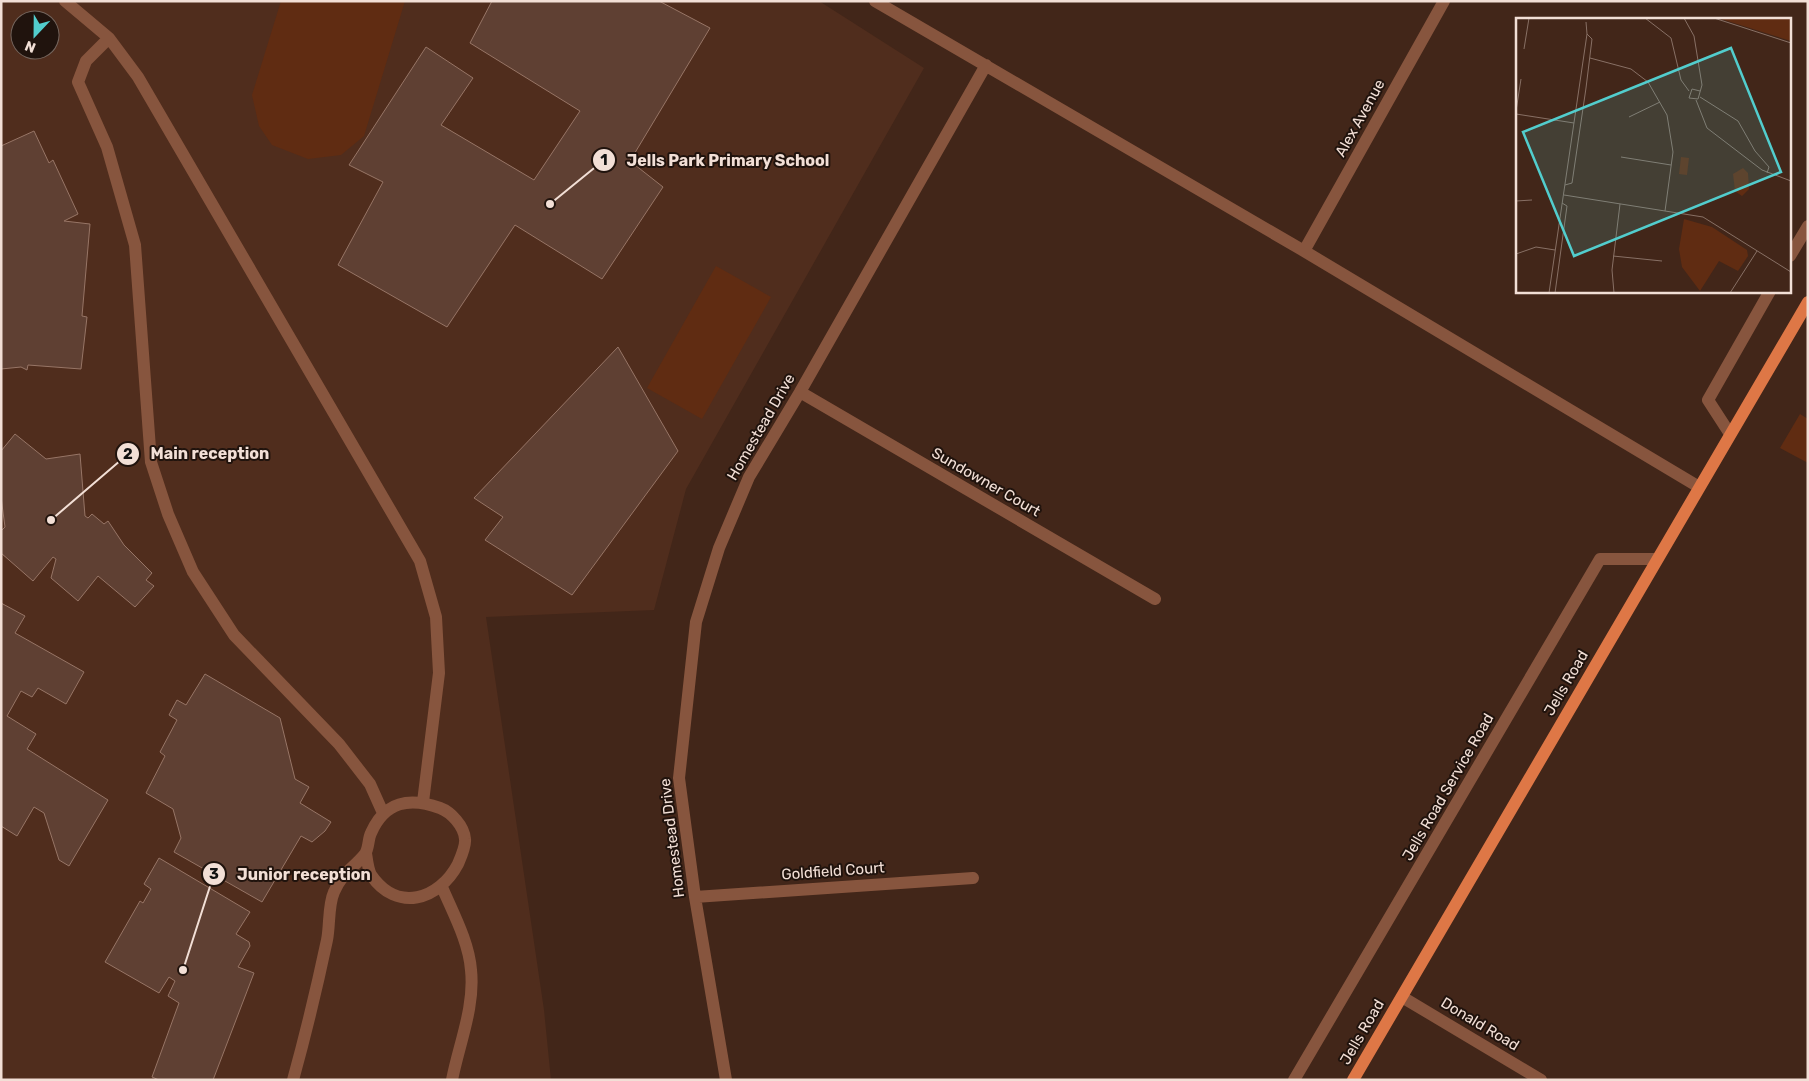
<svg xmlns="http://www.w3.org/2000/svg" width="1809" height="1081" font-family="Rubik,sans-serif">
	<rect width="100%" height="100%" fill="#422619"/>
	<path fill="#502d1d" fill-rule="evenodd" d="M1,1H819L924,68L686,489L654,610L486,617L544,1010L551,1080H1ZM20,20H50V50H20Z"/>
	<path fill="#602c12" d="M281,1H405L364,136L341,155L308,159L272,145L259,126L252,95Z
		M716,266L771,297L702,419L647,388Z
		M1800,414L1808,419V463L1780,448Z"/>
	<path fill="#5f4033" stroke="#977566" d="M492,1H659L710,28L630,161L663,187L602,279L515,225L447,327L338,265L383,182L349,165L426,47L473,78L441,125L534,180L580,111L470,43Z
		M34,131L49,163L53,160L78,214L64,221L90,224L82,316L87,317L81,369L28,365L27,370L21,367L1,369V146Z
		M618,347L678,451L572,595L485,540L503,517L474,498Z
		M15,434L46,459L80,454L85,516L88,518L92,514L104,524L108,521L124,545L152,573L146,580L154,586L135,607L98,576L78,601L51,578L56,559L53,557L33,581L1,553V531L5,527L1,497V451Z
		M1,603L25,616L15,633L84,672L66,704L38,688L32,697L21,691L7,716L36,734L27,749L108,800L69,866L59,860L44,813L34,807L17,836L1,826Z
		M205,674L280,718L295,779L309,787L300,803L331,822L325,831L312,842L301,836L262,902L174,852L181,838L173,809L146,793L165,756L160,752L177,720L169,715L177,700L186,705Z
		M159,858L250,912L236,934L249,942L250,946L238,967L254,973L213,1080H159L152,1077L179,1003L168,996L175,981L169,977L159,993L105,962L140,901L143,903L151,889L144,884Z"/>
	<g fill="none" stroke-linecap="round" stroke-linejoin="round">
		<path stroke="#87553e" stroke-width="12" d="M65,1L109,38L138,77L420,561L436,617L439,673L423,802
			M109,38L86,61L78,82L107,147L135,245L151,462L168,514L193,572L234,635L339,744L370,784L383,813
			M1790,256L1808,226
			M1730,434L1708,400L1770,291
			M442,887C453,913 469,942 471,970C475,1007 459,1044 452,1080
			M293,1080C306,1033 317,987 327,940C330,925 328,905 334,892C343,871 353,869 365,854C369,848 368,839 371,833C385,801 410,797 440,808C451,812 464,826 465,839C466,846 461,857 458,864C439,900 397,913 371,875C368,869 367,860 366,853
			M1294,1080L1600,559H1657"/>
		<path stroke="#87553e" stroke-width="12" d="M875,1L1304,251L1699,487
			M1304,251L1444,1
			M800,392L1155,599
			M695,897L973,878
			M1402,997L1541,1080
			M726,1080L695,897L679,778L696,622L719,548L749,477L800,392L986,65"/>
		<path stroke="#de7746" stroke-width="12" d="M1353,1080L1808,302"/>
	</g>
	<g text-anchor="middle" stroke-width="4" stroke-linejoin="round" paint-order="stroke">
		<g font-size="15" fill="#f2dfd6" stroke="#20130d">
			<text transform="translate(1360 118) rotate(-61)" y="5">Alex Avenue</text>
			<text transform="translate(761 427) rotate(-60)" y="5">Homestead Drive</text>
			<text transform="translate(986 482) rotate(30)" y="5">Sundowner Court</text>
			<text transform="translate(1566 683) rotate(-60)" y="5">Jells Road</text>
			<text transform="translate(1448 787) rotate(-60)" y="5">Jells Road Service Road</text>
			<text transform="translate(672 838) rotate(-97)" y="5">Homestead Drive</text>
			<text transform="translate(833 871) rotate(-4)" y="5">Goldfield Court</text>
			<text transform="translate(1480 1024) rotate(31)" y="5">Donald Road</text>
			<text transform="translate(1362 1032) rotate(-60)" y="5">Jells Road</text>
		</g>
	</g>
	<g transform="translate(1516 18)">
		<rect width="275" height="275" fill="#422619"/>
		<path d="M202,0H275V23ZM165,139L173,140L171,157L163,156ZM227,150L232,155L233,171L226,178L219,173L217,156ZM168,201L196,209L231,232L232,238L222,253L203,243L184,273L166,249L163,231Z" fill="#602c12"/>
		<path fill="none" stroke="#887065" stroke-width="1" d="M129,0L155,20L165,62L173,73M168,0L178,18L186,67L182,81L173,80L176,71L184,73M198,0L275,25M8,31L13,0M74,40L115,51L132,64L151,97L157,134L149,193M184,79L222,103L239,133L253,149L251,155M180,82L191,110L246,152L275,163M0,93L5,61M0,96L58,105M113,99L144,84M105,139L155,147M49,167L56,165L70,70L76,21L71,16M48,177L187,199L275,254M0,183L16,182M0,236L20,229L39,232M97,238L146,243M33,275L71,16L70,4M39,275L51,188L46,185M98,275L96,252L104,186M214,275L241,233"/>
		<path fill="#52cdcd" fill-opacity="0.15" stroke="#52cdcd" stroke-width="2.5" d="M215,30L265,154L58,238L7,114Z"/>
		<rect width="275" height="275" fill="none" stroke="#f2dfd6" stroke-width="2.5"/>
	</g>
	<path fill="none" stroke="#f2dfd6" stroke-width="2" d="M550 204L604 160M51 520L128 454M183 970L214 874"/>
	<g fill="#f2dfd6" stroke="#20130d" stroke-width="2">
		<circle cx="550" cy="204" r="5"/>
		<circle cx="51" cy="520" r="5"/>
		<circle cx="183" cy="970" r="5"/>
		<circle cx="604" cy="160" r="12"/>
		<circle cx="128" cy="454" r="12"/>
		<circle cx="214" cy="874" r="12"/>
	</g>
	<g font-size="15" text-anchor="middle" font-weight="bold" fill="#111">
		<text x="604" y="165">1</text>
		<text x="128" y="459">2</text>
		<text x="214" y="879">3</text>
	</g>
	<g font-size="16" text-anchor="middle" font-weight="bold" fill="#f2dfd6" stroke="#20130d" stroke-width="4" stroke-linejoin="round" paint-order="stroke">
		<text x="728" y="166">Jells Park Primary School</text>
		<text x="210" y="459">Main reception</text>
		<text x="304" y="880">Junior reception</text>
	</g>
	<rect width="1809" height="1081" fill="none" stroke="#f2dfd6" stroke-width="5"/>
	<g transform="translate(35 35) rotate(202)"><circle r="24" fill="#20130d" stroke="#74655d"/>
	<path d="M0-4L9 19L0 12L-9 19Z" fill="#52cdcd"/>
	<text y="-8" font-size="14" font-weight="bold" text-anchor="middle" fill="#f2dfd6">N</text>
	</g>
</svg>
